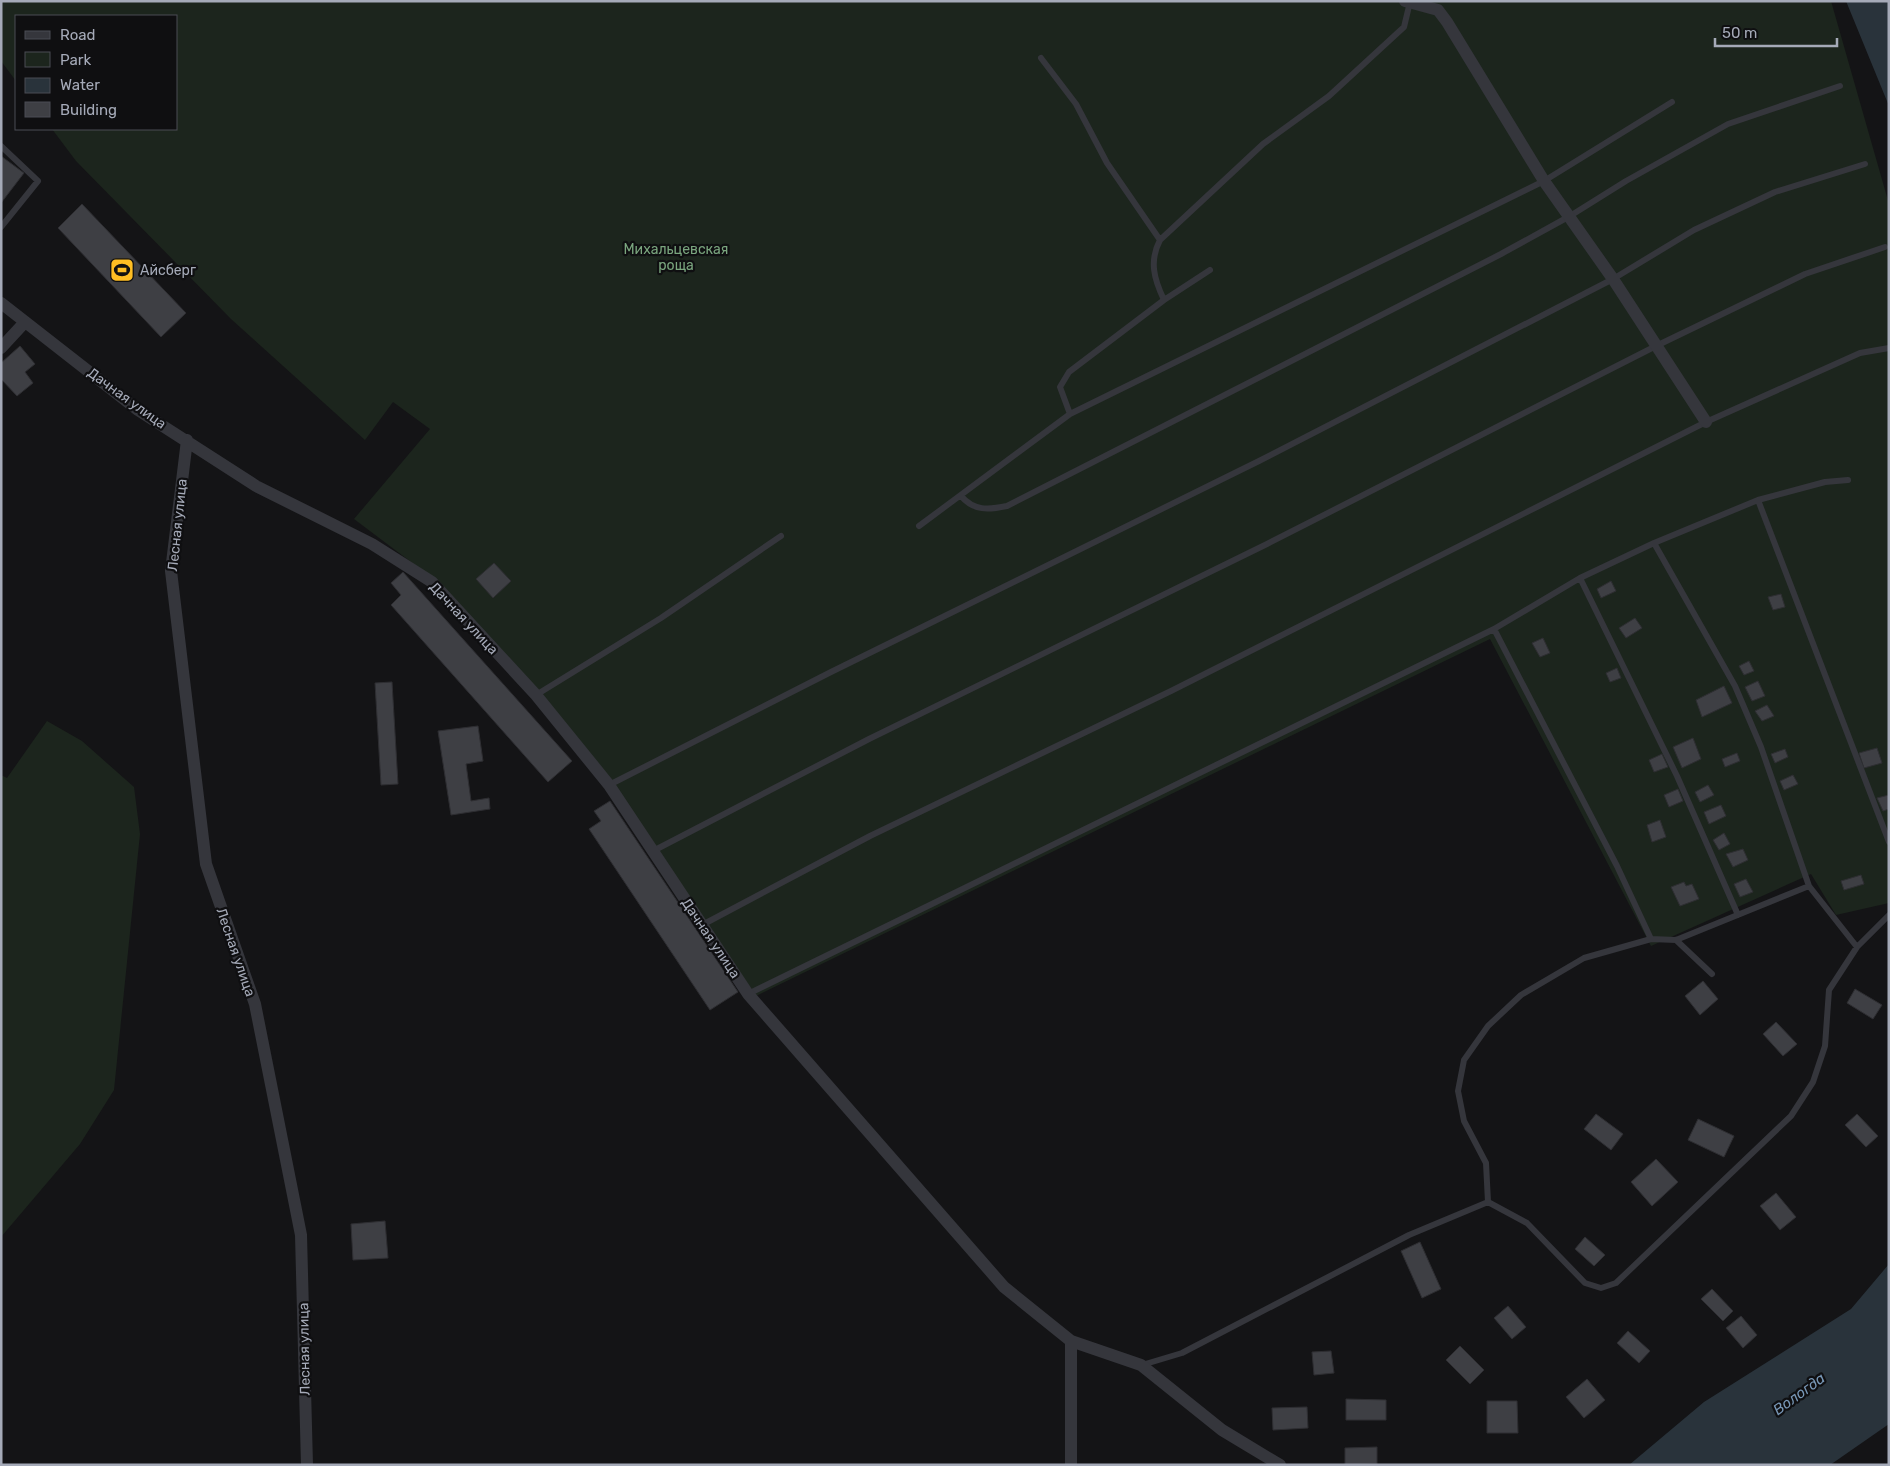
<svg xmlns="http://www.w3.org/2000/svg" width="1890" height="1466" font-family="Rubik,sans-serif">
	<rect width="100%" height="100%" fill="#141416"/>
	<path fill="#1c251d" d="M1,1H1831L1889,204V903L1836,915L1811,874L1651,946L1490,639L756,996L612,782L435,580L354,519L430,429L393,402L365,440L231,319L76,161L52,129H176V16H16V81L1,61Z
		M47,721L82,741L134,787L140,834L114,1090L80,1144L1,1237V775L7,778Z"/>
	<path fill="#29333b" d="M1846,1H1889V106Z
		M1889,1264V1424L1830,1465H1629L1704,1402L1851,1309Z"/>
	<path fill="#3e3f44" stroke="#2e2e32" d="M1,156L24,173L1,203Z
		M82,204L186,313L161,337L58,228Z
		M20,346L35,364L25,372L33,383L17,396L1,379V363Z
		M494,563L511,581L493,598L476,579Z
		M403,572L572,761L548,782L391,605L401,595L391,583Z
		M1611,581L1616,591L1601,598L1597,589Z
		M1781,594L1785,607L1773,610L1768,597Z
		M1635,618L1642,628L1626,638L1619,628Z
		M1543,638L1550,653L1540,657L1532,643Z
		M1749,661L1754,671L1744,675L1739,666Z
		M1617,668L1621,678L1610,682L1606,673Z
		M1758,681L1765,696L1752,701L1745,687Z
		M392,682L398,784L381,785L375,683Z
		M1724,686L1732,703L1702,717L1696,700Z
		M1767,705L1774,716L1762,721L1755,711Z
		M478,726L483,761L466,764L471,801L489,798L490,809L451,815L438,731Z
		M1693,738L1701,759L1682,768L1673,747Z
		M1877,748L1882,763L1864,768L1859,753Z
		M1785,749L1788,757L1775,763L1771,754Z
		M1737,753L1740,761L1725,767L1722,759Z
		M1662,754L1668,767L1654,772L1649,760Z
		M1793,775L1798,784L1784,790L1780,781Z
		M1708,785L1714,795L1700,802L1695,792Z
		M1678,789L1683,801L1669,807L1664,795Z
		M1889,795V809L1883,811L1877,798Z
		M610,801L738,992L710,1010L589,829L601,821L594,811Z
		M1721,805L1726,816L1709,824L1704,812Z
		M1660,820L1666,837L1652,842L1647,825Z
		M1724,833L1730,844L1719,850L1713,840Z
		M1743,849L1748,860L1733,867L1726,854Z
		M1861,875L1864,884L1844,890L1841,881Z
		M1746,879L1753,892L1740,897L1734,884Z
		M1684,882L1686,886L1692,884L1699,899L1680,906L1671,887Z
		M1703,981L1718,999L1700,1015L1685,996Z
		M1855,989L1882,1005L1873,1019L1847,1003Z
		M1776,1022L1797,1044L1783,1056L1763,1034Z
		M1596,1114L1623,1134L1611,1150L1584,1129Z
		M1857,1114L1878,1136L1866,1147L1845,1125Z
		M1698,1119L1734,1136L1724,1157L1688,1140Z
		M1656,1159L1678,1182L1652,1206L1631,1182Z
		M1776,1193L1796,1217L1780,1230L1760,1206Z
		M385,1221L388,1258L353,1260L351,1224Z
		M1585,1237L1605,1255L1594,1266L1575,1249Z
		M1420,1242L1441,1289L1422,1298L1401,1251Z
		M1712,1289L1733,1311L1723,1321L1701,1299Z
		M1508,1306L1526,1327L1512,1339L1494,1318Z
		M1741,1316L1757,1335L1743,1348L1726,1328Z
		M1628,1331L1650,1351L1639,1363L1617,1343Z
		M1460,1346L1484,1370L1470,1384L1446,1360Z
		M1331,1351L1334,1373L1314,1375L1312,1352Z
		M1587,1379L1605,1400L1584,1418L1566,1397Z
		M1346,1399L1386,1400V1420H1346Z
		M1487,1401H1517L1518,1433H1487Z
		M1307,1407L1308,1428L1273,1430L1272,1408Z
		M1377,1447V1464L1345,1465V1448Z"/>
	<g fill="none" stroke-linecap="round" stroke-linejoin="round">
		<path stroke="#35363c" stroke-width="6" d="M1041,58L1076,104L1107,163L1160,240
			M1,146L38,181L1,227
			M1164,300C1154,279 1149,261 1160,240L1263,144L1329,96L1404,27L1410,2
			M1070,414L1060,387L1069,372L1164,300L1210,270
			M961,496C974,511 988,510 1007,506L1501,254L1570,216L1626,181L1728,124L1840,86
			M1758,500L1889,842
			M919,526L1070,414L1544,181L1672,102
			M1654,543L1735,686L1761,747L1809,886L1857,947
			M1580,578L1677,776L1738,915
			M1494,629L1617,866L1651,939
			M536,695L661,618L781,536
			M609,785L831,672L1259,461L1613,279L1694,230L1775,192L1865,164
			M653,851L869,739L1267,544L1656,346L1805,274L1885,247
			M1809,886L1676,940L1651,939L1584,958L1521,995L1488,1026L1464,1060L1458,1091L1464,1121L1486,1163L1488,1202L1527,1223L1585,1283L1601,1288L1616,1283L1791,1116L1813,1082L1825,1046L1829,990L1857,947L1889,915
			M702,925L870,836L1171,691L1706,422L1860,353L1889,348
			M1676,940L1712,974
			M748,994L1494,629L1580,578L1654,543L1758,500L1825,482L1848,480
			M1142,1365L1182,1353L1409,1235L1488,1202"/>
		<path stroke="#35363c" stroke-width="12" d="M1405,1L1438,10L1447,22L1544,181L1613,279L1706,422
			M1,303L138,410L256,486L372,544L432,582L536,695L609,785L748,994L1004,1287L1071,1341L1141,1365L1222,1430L1280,1465
			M1,348L25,322
			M187,440L171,571L206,864L255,1004L301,1235L307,1465
			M1071,1465V1341"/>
	</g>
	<defs>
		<g id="stadium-square" transform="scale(1.25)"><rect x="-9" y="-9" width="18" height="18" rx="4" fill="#ffbe23" stroke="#0f0f11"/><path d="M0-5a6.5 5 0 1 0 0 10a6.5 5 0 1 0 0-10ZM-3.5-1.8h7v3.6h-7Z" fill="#111"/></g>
	</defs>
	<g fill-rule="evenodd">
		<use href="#stadium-square" x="122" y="270"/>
	</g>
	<g text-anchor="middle" stroke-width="4.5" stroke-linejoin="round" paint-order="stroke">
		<g font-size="14" fill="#7aa57e" stroke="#0f0f11">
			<text x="676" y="254">Михальцевская<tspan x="676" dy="16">роща</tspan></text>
		</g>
		<g font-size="14" fill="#a5aab8" stroke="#0f0f11" text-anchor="start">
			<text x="140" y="275">Айсберг</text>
		</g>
		<g font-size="14" fill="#a5aab8" stroke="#0f0f11">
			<text transform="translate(127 398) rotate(36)" y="5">Дачная улица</text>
			<text transform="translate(177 525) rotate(-84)" y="5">Лесная улица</text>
			<text transform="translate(464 618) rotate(47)" y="5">Дачная улица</text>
			<text transform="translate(711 938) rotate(56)" y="5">Дачная улица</text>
			<text transform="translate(236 952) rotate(71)" y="5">Лесная улица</text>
			<text transform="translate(304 1349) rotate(-91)" y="5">Лесная улица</text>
		</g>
		<g font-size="15" font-style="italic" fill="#7897b6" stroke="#0f0f11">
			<text transform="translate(1799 1394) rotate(-36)" y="5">Вологда</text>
		</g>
	</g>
	<rect width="1890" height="1466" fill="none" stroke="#a5aab8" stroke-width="5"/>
	<rect x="15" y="15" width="162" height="115" fill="#0f0f11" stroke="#4b4d54"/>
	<rect x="25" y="31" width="25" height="8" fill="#35363c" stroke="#4b4d54"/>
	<text x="60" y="40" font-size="15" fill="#a5aab8">Road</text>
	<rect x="25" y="52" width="25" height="15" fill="#1c251d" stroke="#4b4d54"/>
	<text x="60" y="65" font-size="15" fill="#a5aab8">Park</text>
	<rect x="25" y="78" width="25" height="15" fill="#29333b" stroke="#4b4d54"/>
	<text x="60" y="90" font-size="15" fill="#a5aab8">Water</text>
	<rect x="25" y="102" width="25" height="15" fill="#3e3f44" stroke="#4b4d54"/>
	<text x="60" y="115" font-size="15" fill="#a5aab8">Building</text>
	<path d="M1715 38v8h122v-8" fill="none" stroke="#a5aab8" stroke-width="2.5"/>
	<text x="1722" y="38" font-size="15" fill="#a5aab8" stroke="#0f0f11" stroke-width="4" paint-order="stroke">50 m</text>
</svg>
